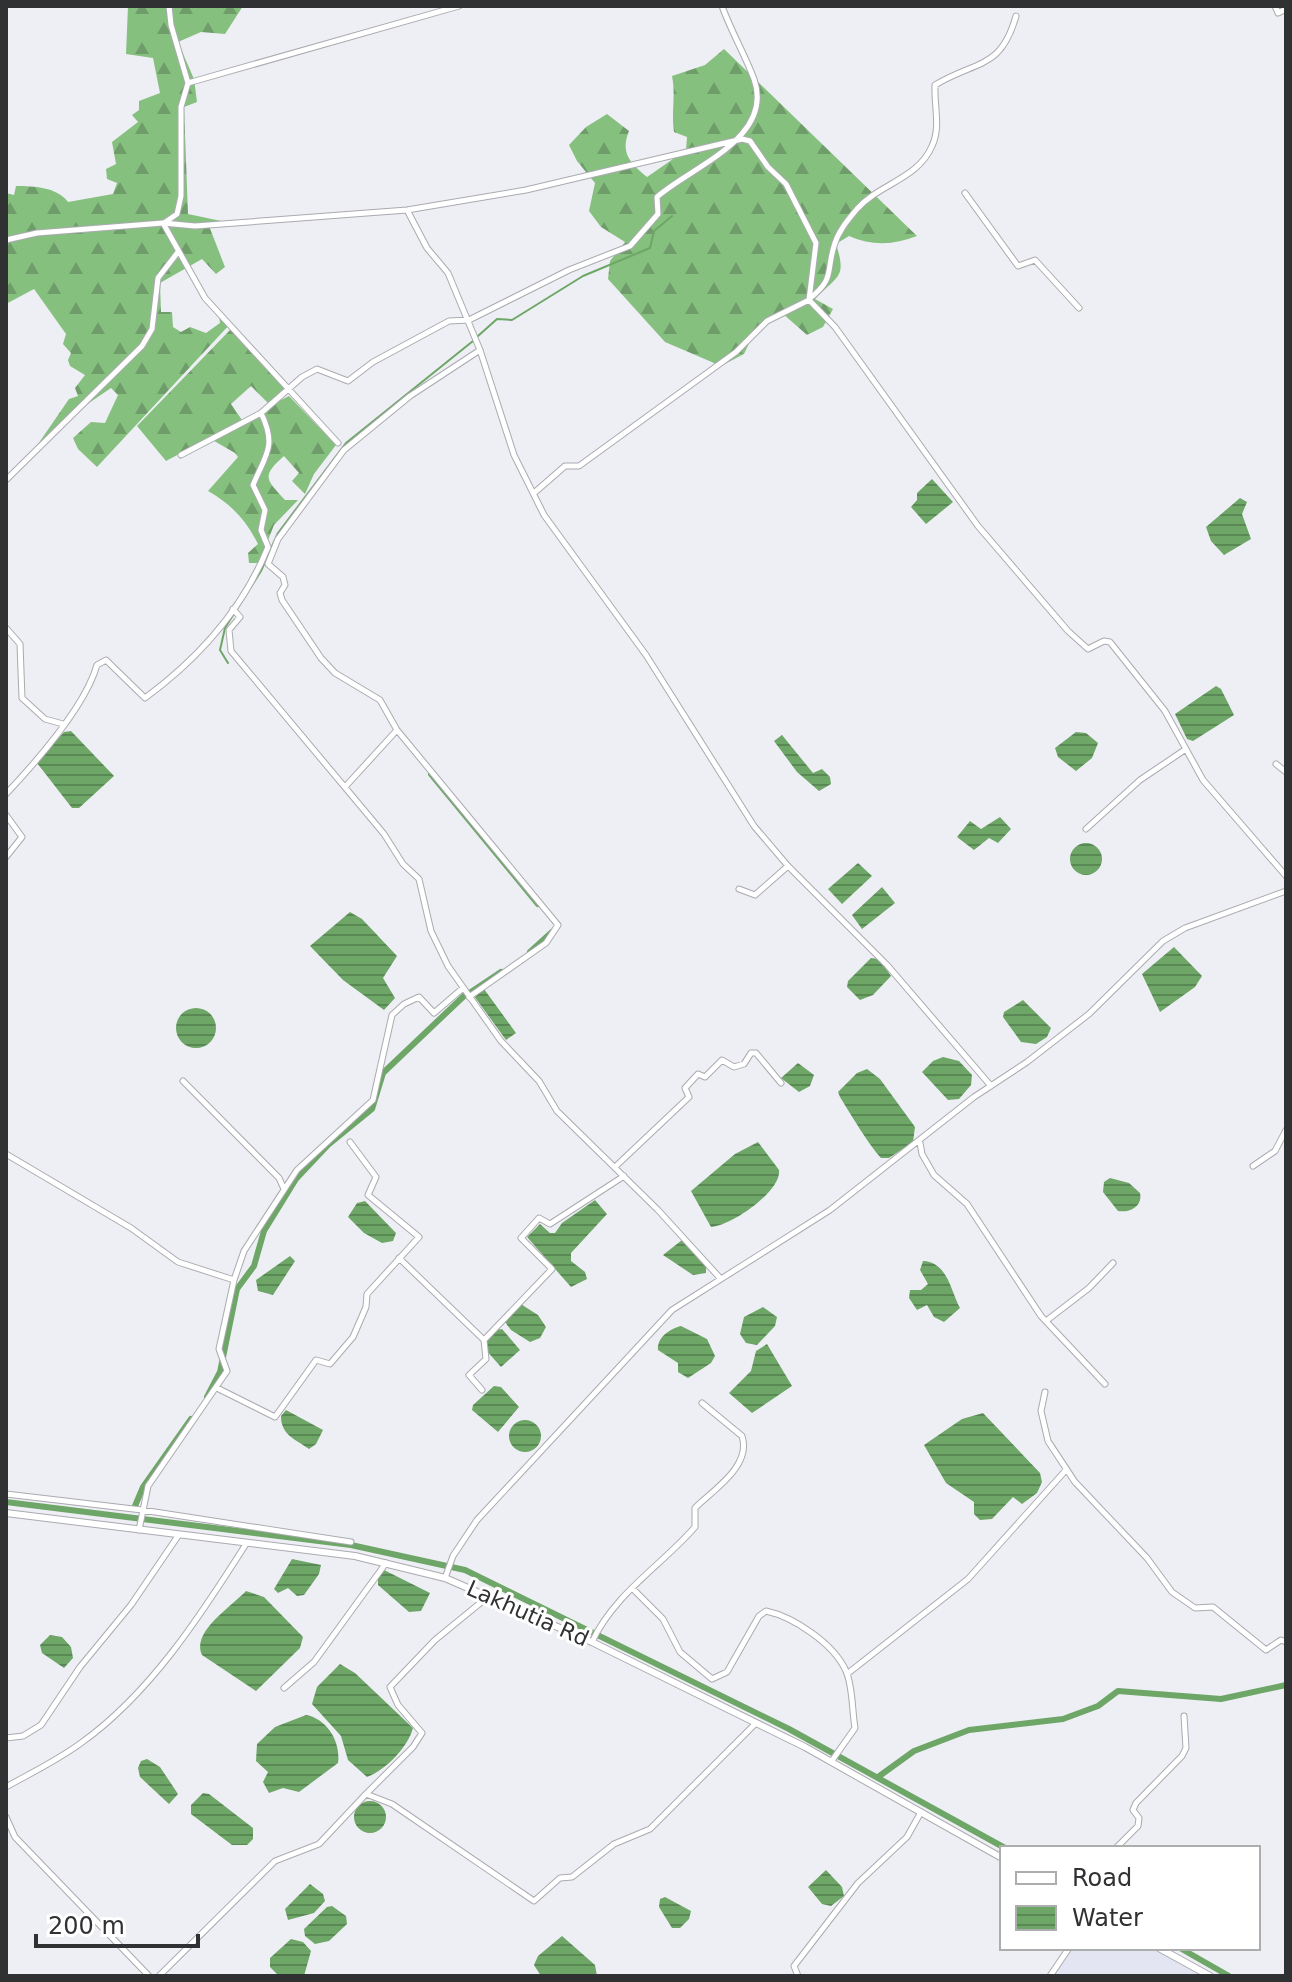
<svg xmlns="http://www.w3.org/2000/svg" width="1292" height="1982" font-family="'DejaVu Sans',sans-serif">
	<defs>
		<pattern id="forest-firs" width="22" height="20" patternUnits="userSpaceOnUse" patternTransform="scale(2)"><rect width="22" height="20" fill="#86c07f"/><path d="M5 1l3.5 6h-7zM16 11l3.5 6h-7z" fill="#6e9d69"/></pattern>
		<pattern id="water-rules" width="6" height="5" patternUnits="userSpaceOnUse" patternTransform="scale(2)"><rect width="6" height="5" fill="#6da666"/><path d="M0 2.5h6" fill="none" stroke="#5a8855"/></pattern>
	</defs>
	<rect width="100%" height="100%" fill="#eeeff4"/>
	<path fill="#e4e5f2" d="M1070,1948H1162L1205,1976H1051Z"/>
	<path fill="url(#forest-firs)" d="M128,6H243L225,34L201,32L178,42L194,79L197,102L184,107L188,214L226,222L209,226L225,267L216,274L202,259L160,283L161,312H172L173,327L181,332L190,327L206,333L220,323L218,308L231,323L97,467L78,449L73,438L91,422L105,423L118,395L111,388L64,420L34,450L69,399L78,396L75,388L85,375L70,366L68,360L71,353L63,344L66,334L34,289L6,304V193L14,195L16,186C34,186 57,187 68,202L113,194L117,183L107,179L106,169L116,164L112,142L138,122L132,115L139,110V101L160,93L153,58L126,54Z
		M724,49L917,236C894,245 872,246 849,236L836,244C847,278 838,275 815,299L833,309L823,327L807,335L782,313L765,321L753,335L744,354L721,366L665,342L608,279L610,261L625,242L601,227L589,211L595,183L577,161L569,145L586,127L607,114L629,131C620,153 630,163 647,177L686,150L687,137L674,132C671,111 676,96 672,76L705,65Z
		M231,329L286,389L269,404L251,386L231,404L242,420L289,396L336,445L314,474L305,494L292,481L299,473L284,456C260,477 267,480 285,500H298L274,525L259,563H249L248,553L258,544C246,520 231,504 208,491L238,457L235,453L209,438L166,461L137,426Z"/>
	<path fill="url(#water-rules)" d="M932,479L953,502L926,524L911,507L917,500V493Z
		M1240,498L1247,502L1242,514L1251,539L1224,555L1211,541L1206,527Z
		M1216,686L1221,689L1234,715L1193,741L1187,739L1175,714Z
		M71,731L114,776L79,808H72L37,763L64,732Z
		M1076,732L1086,733L1098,743L1092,758L1076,771L1058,757L1055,748Z
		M782,735L813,773L822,769L830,777L831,784L819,791L797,772L774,741Z
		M1000,817L1011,829L998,843L989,838L974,850L957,837L970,821L981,829Z
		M1070 859a16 16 0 1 1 32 0a16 16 0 1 1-32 0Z
		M858,863L872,876L842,904L828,889Z
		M882,887L895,903L862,929L852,915Z
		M350,912L362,919L397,956L383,978L395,998L384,1010L343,980L310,946Z
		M1174,947L1202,976L1195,987L1160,1012L1142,974Z
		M871,958L879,959L891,976L873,995L860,1000L847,987L848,981Z
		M484,989L516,1033L506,1040L474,996Z
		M1023,1000L1051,1028L1047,1037L1036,1044L1021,1042L1003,1017L1004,1012Z
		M176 1028a20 20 0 1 1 40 0a20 20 0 1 1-40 0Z
		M943,1057L959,1061L972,1075L971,1085L959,1099L948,1100L922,1072L933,1061Z
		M798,1063L814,1075L810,1086L799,1092L781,1078Z
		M867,1069L880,1079L915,1127L913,1142L889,1158H881C869,1145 851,1115 840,1097L838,1092L857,1073Z
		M758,1142L779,1170C782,1191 731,1226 711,1227L691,1191L735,1154Z
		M1110,1178L1129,1183L1140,1193C1143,1206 1130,1213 1118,1211L1103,1192L1104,1182Z
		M595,1200L607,1214L571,1253V1261L585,1272L587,1279L571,1287L527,1237L540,1224L550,1233H555L562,1223Z
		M365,1201L396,1233L393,1241L382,1243L364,1233L348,1217L357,1203Z
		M682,1240L706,1266V1273L693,1275L663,1255Z
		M290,1256L295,1261L273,1295L258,1291L256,1280Z
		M923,1261C948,1262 951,1292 960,1308L944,1322L934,1317L927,1305L917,1310L909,1298L910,1290H921L928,1284L920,1270Z
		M519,1303L538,1315L546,1327L540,1338L530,1342L511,1330L505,1322Z
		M763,1307L777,1317L775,1326L757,1345L746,1343L740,1334L744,1317Z
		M681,1326L707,1339L715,1356L711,1363L688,1378L678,1372V1363L658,1350C657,1337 670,1329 681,1326Z
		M502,1329L520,1350L501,1367L485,1349L484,1342L496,1330Z
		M767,1344L792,1386L752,1413L729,1393L751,1371L756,1351Z
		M494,1386L501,1387L519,1407L498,1432L472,1410L473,1405Z
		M286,1410L323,1430L316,1444L309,1449C295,1439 281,1435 281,1416Z
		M983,1413L1040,1473L1042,1482L1037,1493L1022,1504L1013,1497L992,1519L980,1520L974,1514V1502L946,1483L924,1445L962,1419Z
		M509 1436a16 16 0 1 1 32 0a16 16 0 1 1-32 0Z
		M292,1559L321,1565L319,1574L304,1595L297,1596L288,1588L278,1593L274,1589Z
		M384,1570L430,1593L421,1611L409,1612L378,1585V1577Z
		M246,1591L264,1597L303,1637L300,1648L256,1691L202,1655C191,1632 231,1607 246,1591Z
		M50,1635L62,1637L71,1647L73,1658L64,1668L42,1653L40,1645Z
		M340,1664L355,1673L413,1728C408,1747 386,1770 367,1777L348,1760L341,1736L312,1704L317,1687Z
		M306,1715C328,1719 341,1743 338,1763L299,1792L283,1788L269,1793L263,1782L268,1772L256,1761L257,1744L275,1727Z
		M147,1759L160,1767L178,1794L169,1804L140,1777L138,1768L141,1761Z
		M203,1793L209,1794L253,1828V1839L247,1845H232L191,1814V1805Z
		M354 1817a16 16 0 1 1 32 0a16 16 0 1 1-32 0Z
		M826,1870L842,1887L844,1896L831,1906L822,1904L808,1887Z
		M310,1884L323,1894L325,1901L314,1913L288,1920L285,1909Z
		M665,1897L691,1911L689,1919L680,1928H672L659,1907L660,1899Z
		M332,1906L346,1916L347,1924L329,1941L315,1944L305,1936L304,1929L327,1907Z
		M562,1936L595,1965L597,1976H541L534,1965L538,1956Z
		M291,1939L303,1942L311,1951L304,1976H279L270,1967V1958Z"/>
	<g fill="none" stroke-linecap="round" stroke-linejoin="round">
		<path stroke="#6da666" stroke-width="2" d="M478,336L497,319L512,320L583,276L650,248L654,231L672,216
			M228,663L220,650L225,628L261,571L278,533L346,443L473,341"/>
		<path stroke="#6da666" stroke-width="6" d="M431,774L538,904
			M530,952L552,932
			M471,992L501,972
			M207,1397L220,1372L237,1289L254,1266L264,1231L296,1179L328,1145L372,1109L383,1073L464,996
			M6,1502L351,1545L465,1570L789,1729L1005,1848
			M135,1506L143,1487L191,1419
			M878,1777L914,1751L969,1730L1063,1719L1098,1706L1118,1691L1221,1699L1286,1685
			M1180,1948L1229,1976"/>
		<g stroke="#aaaab0" stroke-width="7">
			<path id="minor" d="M1275,6L1278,13L1286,9
				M188,83L459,6
				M965,193L1018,266L1035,260L1079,308
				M407,210L427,248L448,273L480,350L514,455L544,515L646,655L754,826L788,866L887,965L991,1086
				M163,223L195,226L407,210L526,190L742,139L750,141L768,167L786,184L816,243L809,300
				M164,223L177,214L181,196V107L188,83L171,25L169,6
				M6,240L37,233L163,223L205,298L338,443
				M809,299C835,279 826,272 834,246C838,231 848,220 857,209C879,184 918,179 932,146C941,127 934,107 935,85C976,60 1001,70 1016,16
				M181,455L261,413L302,377L317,369L348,381L373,362L449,321L469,320L569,270L630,246L658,214L657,197C691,167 775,138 754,79C745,55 731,31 722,6
				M6,480L142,346L152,329L158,278L178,252
				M534,493L565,466H579L736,352L767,321L809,300L835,327L978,526L1068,631L1088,649L1104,641L1110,642L1165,711L1203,780L1286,876
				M233,609L240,617L229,630L231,651L384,834L403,864L419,879L431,931L448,966L501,1041L539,1081L557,1111L658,1210L720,1278
				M6,628L20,644L22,698L45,719L63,724
				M1276,764L1286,772
				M345,787L397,730
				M6,794C37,761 85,707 97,665L106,660L145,698C198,659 243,609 268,547L261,530L265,510L253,485C266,454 277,446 261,413
				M6,815L22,837L6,857
				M1086,829L1140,780L1186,749
				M739,889L755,895L788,866
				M469,997L546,943L558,925L397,730L380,700L335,673L321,658L282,600L280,593L285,585L283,577L268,564L278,539L344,450L410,396L480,350
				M183,1081L279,1178L284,1189
				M920,1143L922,1154L934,1175L967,1204L1041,1316L1105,1384
				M6,1154L131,1228L178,1262L234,1280L219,1349L227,1371L148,1486L139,1530
				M1253,1166L1275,1151L1286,1130
				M615,1167L689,1097L685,1088L698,1074L705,1077L722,1060L734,1067L744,1064L751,1053H756L781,1083
				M399,1258L484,1340L486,1359L469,1375L482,1390
				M234,1280L244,1251L297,1170L373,1100L392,1015L404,1004L419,997L434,1013L463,988
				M1046,1321L1089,1288L1113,1263
				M484,1340L552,1269L521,1238L539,1218L550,1224L624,1176
				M217,1388L275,1417L316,1360L330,1364L353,1337L366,1307L367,1294L419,1237L368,1195L376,1177L350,1142
				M1045,1392L1041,1411L1048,1441L1075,1482L1147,1558L1172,1592L1195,1608L1213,1607L1266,1650L1281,1640L1286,1642
				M6,1494L142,1510L351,1542
				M445,1578L453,1556L477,1520L672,1310L830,1210L974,1097L1027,1062L1089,1014L1163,941L1185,928L1286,891
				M632,1588L663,1619L680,1652L712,1679L727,1672L759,1616L766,1611C794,1617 834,1644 846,1671C853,1687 852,1711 855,1728L831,1762
				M592,1642C614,1594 662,1565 695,1527V1508C713,1490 752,1466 742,1436L702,1403
				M847,1674L968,1579L1066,1470
				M284,1688L314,1662L386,1563
				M6,1738L23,1736L41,1725L80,1667L131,1605L178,1536
				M6,1787C31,1773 58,1760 81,1743C150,1694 201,1615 246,1544
				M366,1794L413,1747L422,1733L398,1705L390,1687L435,1640L490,1595
				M6,1817L15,1837L149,1976
				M1116,1848L1138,1826L1139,1818L1133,1810L1136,1803L1182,1756L1186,1748L1184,1716
				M159,1976L275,1861L319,1844L366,1794L392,1804L534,1901L560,1878L572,1877L614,1844L650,1829L755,1724
				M798,1976L794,1966L858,1883L907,1837L921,1812
				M1050,1976L1069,1948"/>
		</g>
		<g stroke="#aaaab0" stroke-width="8">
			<path id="tertiary" d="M6,1513L355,1556L445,1578L592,1642L805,1747L1002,1858
				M1159,1948L1210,1976"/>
		</g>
		<use href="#minor" stroke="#fff" stroke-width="5"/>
		<use href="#tertiary" stroke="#fff" stroke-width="6"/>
	</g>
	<g text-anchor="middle" stroke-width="6" stroke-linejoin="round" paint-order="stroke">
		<g font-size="22" fill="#303133" stroke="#fff">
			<text transform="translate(528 1613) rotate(24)" y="8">Lakhutia Rd</text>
		</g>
	</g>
	<rect width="1292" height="1982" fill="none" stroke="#303133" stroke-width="16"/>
	<rect x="1000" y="1846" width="260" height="104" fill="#ffffff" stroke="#acadad" stroke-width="2"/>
	<rect x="1016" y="1872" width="40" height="12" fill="#ffffff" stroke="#acadad" stroke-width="2"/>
	<text x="1072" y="1886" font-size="24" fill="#303133">Road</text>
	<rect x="1016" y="1906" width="40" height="24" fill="url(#water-rules)" stroke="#acadad" stroke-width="2"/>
	<text x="1072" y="1926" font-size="24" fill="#303133">Water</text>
	<path d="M36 1934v12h162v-12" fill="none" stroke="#303133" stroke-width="4"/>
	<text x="48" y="1934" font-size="24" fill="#303133" stroke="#ffffff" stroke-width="6" paint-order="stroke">200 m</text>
</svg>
